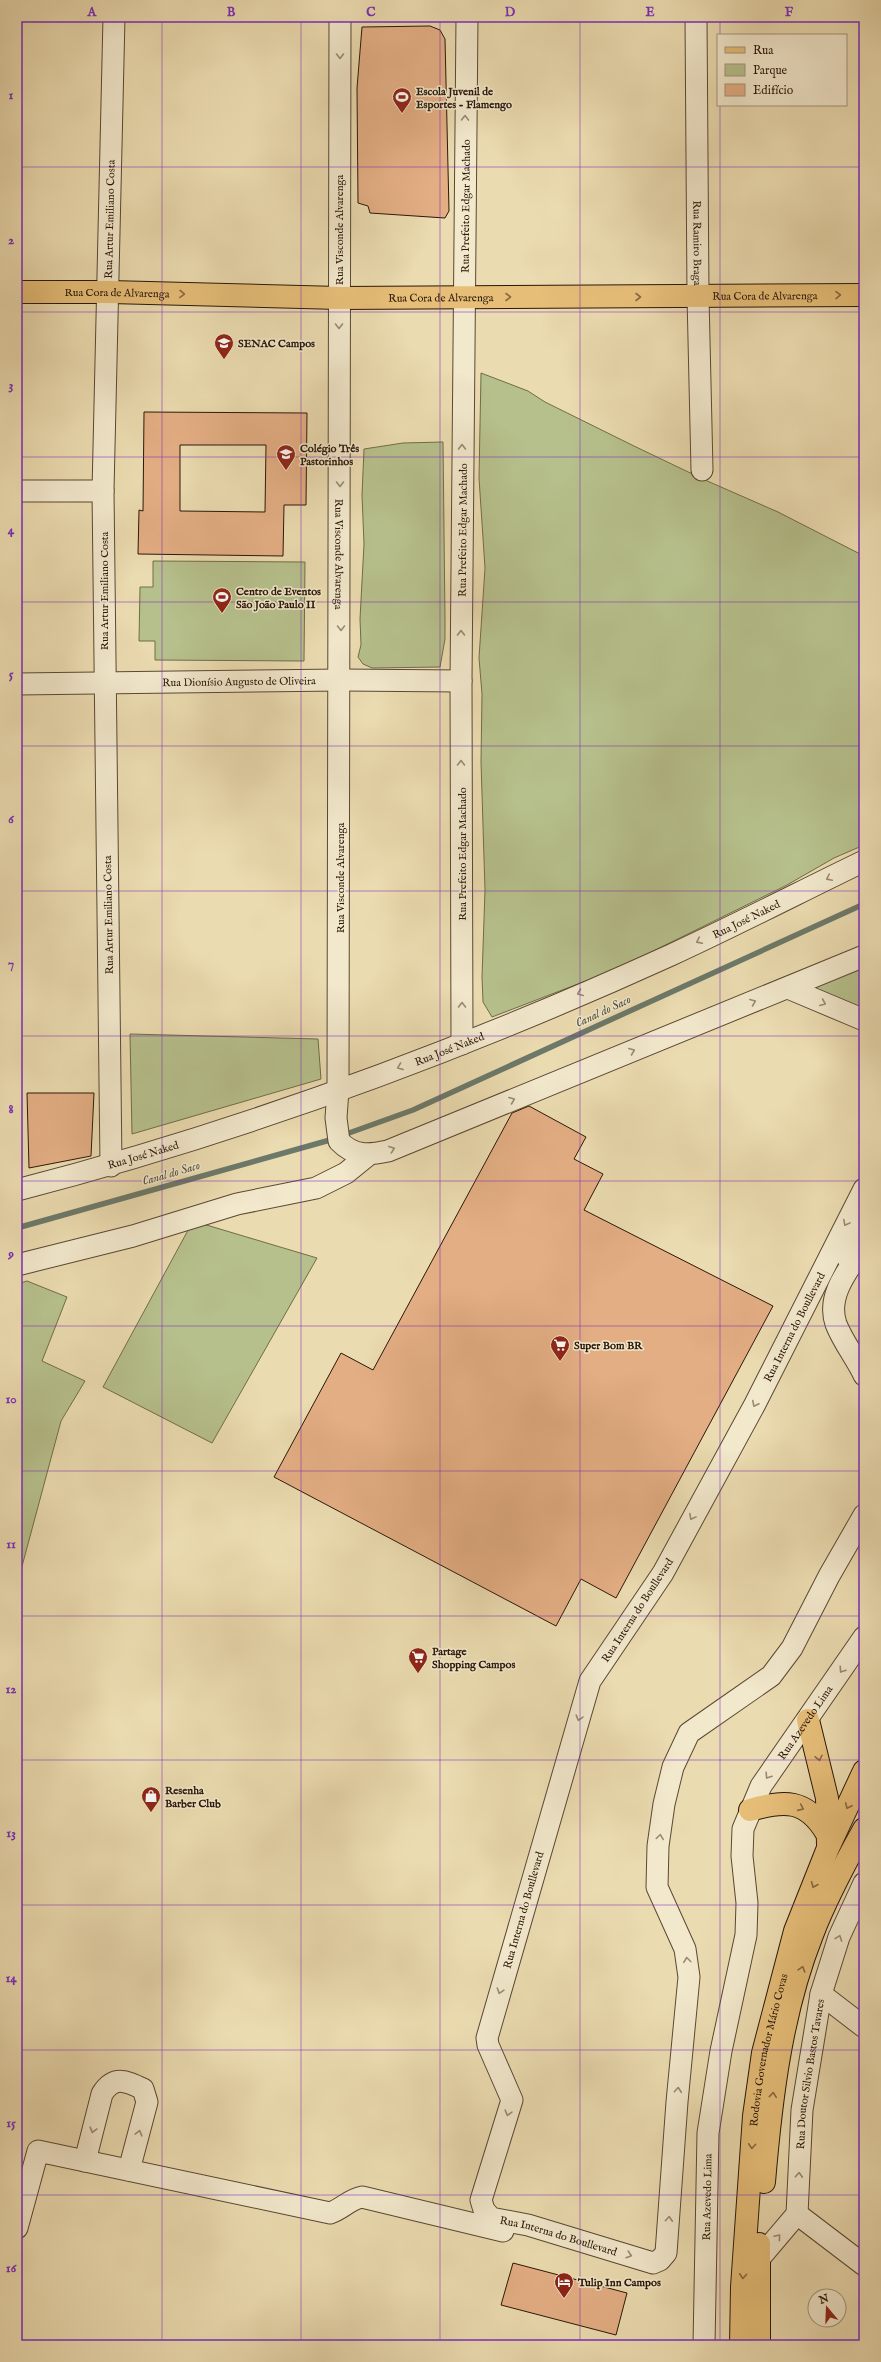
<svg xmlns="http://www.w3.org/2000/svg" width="881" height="2362" font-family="'IM FELL English',serif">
	<rect width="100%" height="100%" fill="#ebdbb0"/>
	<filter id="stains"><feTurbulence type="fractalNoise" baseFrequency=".005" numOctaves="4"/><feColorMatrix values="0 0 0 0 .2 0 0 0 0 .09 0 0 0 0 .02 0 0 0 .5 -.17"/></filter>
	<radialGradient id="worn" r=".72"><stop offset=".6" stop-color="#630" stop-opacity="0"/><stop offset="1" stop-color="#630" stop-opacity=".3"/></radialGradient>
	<path fill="#b6c08c" stroke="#706c4a" d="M481,373L528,391L545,402L634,446L705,480L778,512L864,556V845L834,858L787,885L617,969L492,1017L483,1002L482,977L485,890L481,762L482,694L479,658L485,568L479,478Z
		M443,442L445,619V639L440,667L372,668L363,664L358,657L361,645L360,619L364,544L362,495L364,449L403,443Z
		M153,561L305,562L304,661L155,660V641H139L140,587H153Z
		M864,965V1013L808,989Z
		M130,1034L318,1039L321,1079L132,1134Z
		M193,1221L317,1258L212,1443L103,1387Z
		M27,1281L67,1297L42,1361L85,1381L61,1421L17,1585V1284Z"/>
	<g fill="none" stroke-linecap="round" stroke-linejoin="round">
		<path stroke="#6c7969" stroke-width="5.5" d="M349,1133L413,1110L864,904
			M17,1228L330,1140"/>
	</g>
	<path fill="#e4ae84" stroke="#2a1709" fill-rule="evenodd" d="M430,26L440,30L445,39L449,211L445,218L370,213L368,206L358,203L357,88L362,27Z
		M144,412L307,413L306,505H284L283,556L138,554L139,510L143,511ZM180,445H266L265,512L180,511Z
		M27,1093H94L91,1156L29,1168Z
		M529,1106L586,1137L574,1159L603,1174L584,1210L773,1306L616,1598L581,1579L556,1626L274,1477L341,1353L373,1370L512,1113Z
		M513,2263L627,2293L616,2335L501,2305Z"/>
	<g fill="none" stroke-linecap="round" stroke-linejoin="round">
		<g stroke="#5a4833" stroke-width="23">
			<g id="minor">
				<path id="s1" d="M340,17C338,375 341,733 338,1090L336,1118L339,1141C354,1157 369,1155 388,1151L864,956"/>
				<path id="s2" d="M696,17L698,296L702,470"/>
				<path d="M17,491H103"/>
				<path id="s3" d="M17,684L341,680L461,681"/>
				<path d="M788,988L864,1020"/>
				<path id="s4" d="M462,1044L461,681L467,17"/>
				<path id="s5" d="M111,1166L103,491L114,17"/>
				<path id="s6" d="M864,1189L755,1404L663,1573L590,1681L487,2038L488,2045L512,2100L481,2200L484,2210L491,2218L528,2225L653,2263L660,2260L666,2253L677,2102L689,1977L685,1949L657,1887L658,1846L664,1804L673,1767L689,1733L771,1676L792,1648L829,1576L864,1515"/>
				<path id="s7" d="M17,1190C241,1132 460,1051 671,955C736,925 800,892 864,861"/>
				<path d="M864,1246C849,1269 826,1295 836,1324C843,1342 856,1358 864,1375"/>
				<path d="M847,1257L864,1226"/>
				<path d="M17,1265L133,1236L237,1204L316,1188L346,1173L367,1156"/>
				<path d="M821,1994L864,2027"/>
				<path d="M85,2161L102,2094C114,2075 126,2081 143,2089L147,2102L129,2170"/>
				<path d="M797,2214L864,2265"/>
				<path d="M17,2228L38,2151L330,2213C342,2209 350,2199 362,2197L503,2231"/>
				<path id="s8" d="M758,2260L797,2214L802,2110L821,1994L839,1937L864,1883"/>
				<path id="s9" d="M704,2345L708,2133L721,2051L746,1935L747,1903L742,1856L743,1829L761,1786L864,1637"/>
			</g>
		</g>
		<g stroke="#2a1709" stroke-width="24">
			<g id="major">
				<path id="s10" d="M17,292H110L339,298L864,295"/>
			</g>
		</g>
		<g stroke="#2a1709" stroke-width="24">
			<g id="highway">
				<path d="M808,1720L827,1798L828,1845"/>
				<path d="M750,1810C784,1800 806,1799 826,1832"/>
				<path d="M764,2182C771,2099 781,2013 812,1935C826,1898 845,1863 864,1829"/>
				<path id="s11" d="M741,2345L742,2287L754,2116L763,2053L795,1931L828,1848L864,1771"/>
				<path d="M759,2345V2244"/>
			</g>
		</g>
		<use href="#minor" stroke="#f2e8cc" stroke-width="21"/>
		<use href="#major" stroke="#e6be78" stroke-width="22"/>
		<use href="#highway" stroke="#e6be78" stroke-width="22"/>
	</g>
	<defs><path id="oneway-chevron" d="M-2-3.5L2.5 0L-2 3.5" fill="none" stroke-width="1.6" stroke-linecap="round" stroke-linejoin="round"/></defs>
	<g stroke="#988a74">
		<use href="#oneway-chevron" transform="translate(340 56) rotate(90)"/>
		<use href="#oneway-chevron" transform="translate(465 118) rotate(-89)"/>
		<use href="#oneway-chevron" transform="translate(339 326) rotate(90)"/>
		<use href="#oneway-chevron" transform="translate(462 447) rotate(-90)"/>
		<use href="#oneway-chevron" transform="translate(340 484) rotate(90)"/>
		<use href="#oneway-chevron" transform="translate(341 628) rotate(90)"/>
		<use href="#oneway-chevron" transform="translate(461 633) rotate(-90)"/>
		<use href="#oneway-chevron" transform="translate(461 763) rotate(-90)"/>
		<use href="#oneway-chevron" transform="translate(829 878) rotate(154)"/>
		<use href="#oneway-chevron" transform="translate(699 941) rotate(154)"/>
		<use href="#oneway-chevron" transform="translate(580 993) rotate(157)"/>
		<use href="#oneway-chevron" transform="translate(753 1002) rotate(-22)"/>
		<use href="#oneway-chevron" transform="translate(823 1003) rotate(23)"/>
		<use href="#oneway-chevron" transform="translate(462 1005) rotate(-90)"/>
		<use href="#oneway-chevron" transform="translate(632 1051) rotate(-22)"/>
		<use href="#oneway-chevron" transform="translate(400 1067) rotate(159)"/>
		<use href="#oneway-chevron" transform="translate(512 1100) rotate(-22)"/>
		<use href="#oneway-chevron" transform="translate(392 1149) rotate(-20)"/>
		<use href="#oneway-chevron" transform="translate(846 1223) rotate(118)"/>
		<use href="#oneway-chevron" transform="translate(755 1404) rotate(117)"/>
		<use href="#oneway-chevron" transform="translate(692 1517) rotate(118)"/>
		<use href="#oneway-chevron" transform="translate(842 1670) rotate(124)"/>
		<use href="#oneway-chevron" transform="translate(579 1718) rotate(106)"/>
		<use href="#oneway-chevron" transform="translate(768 1776) rotate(123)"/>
		<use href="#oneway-chevron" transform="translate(660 1837) rotate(-82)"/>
		<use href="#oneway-chevron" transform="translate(839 1938) rotate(-70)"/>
		<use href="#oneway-chevron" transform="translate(687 1960) rotate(-97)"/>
		<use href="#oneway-chevron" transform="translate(500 1991) rotate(107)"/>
		<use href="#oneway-chevron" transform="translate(678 2090) rotate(-85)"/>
		<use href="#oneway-chevron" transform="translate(508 2113) rotate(106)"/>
		<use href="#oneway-chevron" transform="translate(93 2130) rotate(105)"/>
		<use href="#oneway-chevron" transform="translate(139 2133) rotate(-75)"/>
		<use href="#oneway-chevron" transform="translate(799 2175) rotate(-87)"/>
		<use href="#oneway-chevron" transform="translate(669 2219) rotate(-86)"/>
		<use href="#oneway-chevron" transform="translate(778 2237) rotate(-50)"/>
		<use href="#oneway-chevron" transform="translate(629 2255) rotate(17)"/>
	</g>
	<g stroke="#886a40">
		<use href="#oneway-chevron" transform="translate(182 294) rotate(2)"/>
		<use href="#oneway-chevron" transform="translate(838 295) rotate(-1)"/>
		<use href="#oneway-chevron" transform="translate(508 297)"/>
		<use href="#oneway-chevron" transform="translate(638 297)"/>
		<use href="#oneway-chevron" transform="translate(819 1758) rotate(77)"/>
		<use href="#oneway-chevron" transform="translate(848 1806) rotate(115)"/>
		<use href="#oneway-chevron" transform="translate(801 1808) rotate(24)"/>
		<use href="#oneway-chevron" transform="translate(814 1885) rotate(113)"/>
		<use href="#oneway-chevron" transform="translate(802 1969) rotate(-73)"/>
		<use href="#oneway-chevron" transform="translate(773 2095) rotate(-84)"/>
		<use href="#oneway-chevron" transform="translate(752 2146) rotate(94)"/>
		<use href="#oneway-chevron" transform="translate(743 2276) rotate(94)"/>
	</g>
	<path fill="none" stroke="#7b2cbf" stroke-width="1" stroke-opacity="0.55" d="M162,17V2345M301,17V2345M440,17V2345M580,17V2345M720,17V35M720,105V2345M17,167H864M17,312H864M17,457H864M17,602H864M17,746H864M17,891H864M17,1036H864M17,1181H864M17,1326H864M17,1471H864M17,1616H864M17,1760H864M17,1905H864M17,2050H864M17,2195H864"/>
	<defs>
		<g id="stadium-pin" transform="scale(1)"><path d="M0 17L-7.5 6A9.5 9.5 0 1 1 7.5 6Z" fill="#8f2418" stroke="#f2e8cc"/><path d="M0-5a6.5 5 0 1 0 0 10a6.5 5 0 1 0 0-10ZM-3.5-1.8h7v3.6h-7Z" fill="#fff"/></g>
		<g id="university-pin" transform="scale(1)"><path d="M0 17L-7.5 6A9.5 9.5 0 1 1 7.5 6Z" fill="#8f2418" stroke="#f2e8cc"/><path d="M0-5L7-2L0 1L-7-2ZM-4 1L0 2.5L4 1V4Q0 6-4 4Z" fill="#fff"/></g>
		<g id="school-pin" transform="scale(1)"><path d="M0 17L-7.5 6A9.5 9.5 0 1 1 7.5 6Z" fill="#8f2418" stroke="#f2e8cc"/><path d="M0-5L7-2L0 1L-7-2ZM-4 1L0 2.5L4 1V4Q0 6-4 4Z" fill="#fff"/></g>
		<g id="supermarket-pin" transform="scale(1)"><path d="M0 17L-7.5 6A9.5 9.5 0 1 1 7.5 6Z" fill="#8f2418" stroke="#f2e8cc"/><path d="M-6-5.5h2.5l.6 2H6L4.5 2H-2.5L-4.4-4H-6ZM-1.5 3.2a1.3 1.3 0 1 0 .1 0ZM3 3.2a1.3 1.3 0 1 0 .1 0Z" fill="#fff"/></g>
		<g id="shop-pin" transform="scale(1)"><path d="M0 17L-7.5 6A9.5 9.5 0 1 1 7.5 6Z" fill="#8f2418" stroke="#f2e8cc"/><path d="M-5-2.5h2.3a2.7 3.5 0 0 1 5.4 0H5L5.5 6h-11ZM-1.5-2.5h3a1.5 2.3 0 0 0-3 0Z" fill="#fff"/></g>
		<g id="hotel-pin" transform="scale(1)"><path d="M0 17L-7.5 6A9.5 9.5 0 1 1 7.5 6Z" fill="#8f2418" stroke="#f2e8cc"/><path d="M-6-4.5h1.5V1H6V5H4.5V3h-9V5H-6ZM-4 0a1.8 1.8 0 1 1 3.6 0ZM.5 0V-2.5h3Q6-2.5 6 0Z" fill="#fff"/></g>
	</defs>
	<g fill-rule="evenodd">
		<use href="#stadium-pin" x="402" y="97"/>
		<use href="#university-pin" x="224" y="343"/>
		<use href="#school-pin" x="286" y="454"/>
		<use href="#stadium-pin" x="222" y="597"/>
		<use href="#supermarket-pin" x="560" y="1345"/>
		<use href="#supermarket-pin" x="418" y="1657"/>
		<use href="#shop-pin" x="151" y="1796"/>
		<use href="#hotel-pin" x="564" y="2282"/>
	</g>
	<g text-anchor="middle" stroke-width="3" stroke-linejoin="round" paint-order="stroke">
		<g font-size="11" font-weight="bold" fill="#2a1709" stroke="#f2e8cc" text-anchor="start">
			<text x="416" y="95">Escola Juvenil de<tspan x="416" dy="13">Esportes - Flamengo</tspan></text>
			<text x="238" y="347">SENAC Campos</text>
			<text x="300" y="452">Colégio Três<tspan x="300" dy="13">Pastorinhos</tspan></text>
			<text x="236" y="595">Centro de Eventos<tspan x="236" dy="13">São João Paulo II</tspan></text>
			<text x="574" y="1349">Super Bom BR</text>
			<text x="432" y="1655">Partage<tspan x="432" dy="13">Shopping Campos</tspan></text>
			<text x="165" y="1794">Resenha<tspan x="165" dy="13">Barber Club</tspan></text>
			<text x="578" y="2286">Tulip Inn Campos</text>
		</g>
		<g font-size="11" fill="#2a1709" stroke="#f2e8cc">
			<text dy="4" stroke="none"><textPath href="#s4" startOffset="838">Rua Prefeito Edgar Machado</textPath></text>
			<text dy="4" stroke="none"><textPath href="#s5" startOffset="947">Rua Artur Emiliano Costa</textPath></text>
			<text transform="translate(339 230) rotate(-90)" y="4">Rua Visconde Alvarenga</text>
			<text dy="4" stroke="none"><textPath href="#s2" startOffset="226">Rua Ramiro Braga</textPath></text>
			<text dy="4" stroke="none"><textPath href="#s10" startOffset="100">Rua Cora de Alvarenga</textPath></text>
			<text dy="4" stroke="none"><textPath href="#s10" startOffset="748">Rua Cora de Alvarenga</textPath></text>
			<text dy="4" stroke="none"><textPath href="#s10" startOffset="424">Rua Cora de Alvarenga</textPath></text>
			<text dy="4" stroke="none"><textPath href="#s4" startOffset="514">Rua Prefeito Edgar Machado</textPath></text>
			<text dy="4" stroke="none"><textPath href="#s1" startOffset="537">Rua Visconde Alvarenga</textPath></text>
			<text transform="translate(104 591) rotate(-90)" y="4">Rua Artur Emiliano Costa</text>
			<text dy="4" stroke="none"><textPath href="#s3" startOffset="222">Rua Dionísio Augusto de Oliveira</textPath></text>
			<text transform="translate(462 854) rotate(-90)" y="4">Rua Prefeito Edgar Machado</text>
			<text transform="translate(340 878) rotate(-90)" y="4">Rua Visconde Alvarenga</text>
			<text transform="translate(108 915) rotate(-91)" y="4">Rua Artur Emiliano Costa</text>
			<text dy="4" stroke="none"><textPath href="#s7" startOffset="779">Rua José Naked</textPath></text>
			<text dy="4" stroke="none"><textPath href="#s7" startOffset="455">Rua José Naked</textPath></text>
			<text dy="4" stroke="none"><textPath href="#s7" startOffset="131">Rua José Naked</textPath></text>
			<text transform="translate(794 1327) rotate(-63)" y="4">Rua Interna do Boullevard</text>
			<text transform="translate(637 1610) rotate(-57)" y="4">Rua Interna do Boullevard</text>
			<text dy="4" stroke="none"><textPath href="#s9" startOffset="644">Rua Azevedo Lima</textPath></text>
			<text transform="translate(523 1910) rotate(-74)" y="4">Rua Interna do Boullevard</text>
			<text dy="4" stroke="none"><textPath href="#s11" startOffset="297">Rodovia Governador Mário Covas</textPath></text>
			<text dy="4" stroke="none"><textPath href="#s8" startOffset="201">Rua Doutor Silvio Bastos Tavares</textPath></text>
			<text dy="4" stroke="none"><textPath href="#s9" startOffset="148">Rua Azevedo Lima</textPath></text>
			<text dy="4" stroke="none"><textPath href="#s6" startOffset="1198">Rua Interna do Boullevard</textPath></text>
		</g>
		<g font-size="12" font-style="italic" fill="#505041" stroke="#f2e8cc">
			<text transform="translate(603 1011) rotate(-25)" y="4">Canal do Saco</text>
			<text transform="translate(171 1173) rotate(-16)" y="4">Canal do Saco</text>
		</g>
	</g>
	<rect width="881" height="2362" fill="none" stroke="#ebdbb0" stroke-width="44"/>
	<rect x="717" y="34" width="130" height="72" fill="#f2e8cc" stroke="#a2947e"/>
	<rect x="725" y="47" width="20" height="6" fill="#e6be78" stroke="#a2947e"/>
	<text x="753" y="54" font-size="12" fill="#2a1709">Rua</text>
	<rect x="725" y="64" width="20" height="12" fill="#b6c08c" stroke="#a2947e"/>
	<text x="753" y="74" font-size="12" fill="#2a1709">Parque</text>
	<rect x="725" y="84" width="20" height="12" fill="#e4ae84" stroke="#a2947e"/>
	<text x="753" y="94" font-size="12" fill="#2a1709">Edifício</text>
	<g transform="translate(827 2308) rotate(341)"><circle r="19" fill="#f2e8cc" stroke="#a2947e"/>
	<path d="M0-3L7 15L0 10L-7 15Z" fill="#8f2418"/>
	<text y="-6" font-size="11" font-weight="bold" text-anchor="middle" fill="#2a1709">N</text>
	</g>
	<rect x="22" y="22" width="837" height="2318" fill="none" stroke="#7b2cbf" stroke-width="1.5"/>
	<g font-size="13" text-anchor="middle" font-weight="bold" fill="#7b2cbf">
		<text x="92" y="16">A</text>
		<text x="231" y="16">B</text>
		<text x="371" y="16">C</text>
		<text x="510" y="16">D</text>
		<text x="650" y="16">E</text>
		<text x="789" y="16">F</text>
		<text x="11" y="99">1</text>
		<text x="11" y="244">2</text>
		<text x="11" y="389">3</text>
		<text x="11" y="534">4</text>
		<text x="11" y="678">5</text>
		<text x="11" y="823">6</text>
		<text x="11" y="968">7</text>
		<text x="11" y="1113">8</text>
		<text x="11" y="1258">9</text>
		<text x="11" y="1403">10</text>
		<text x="11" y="1548">11</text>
		<text x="11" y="1693">12</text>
		<text x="11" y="1837">13</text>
		<text x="11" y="1982">14</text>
		<text x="11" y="2127">15</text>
		<text x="11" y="2272">16</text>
	</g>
	<rect width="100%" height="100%" filter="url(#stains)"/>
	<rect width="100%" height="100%" fill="url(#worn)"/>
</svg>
